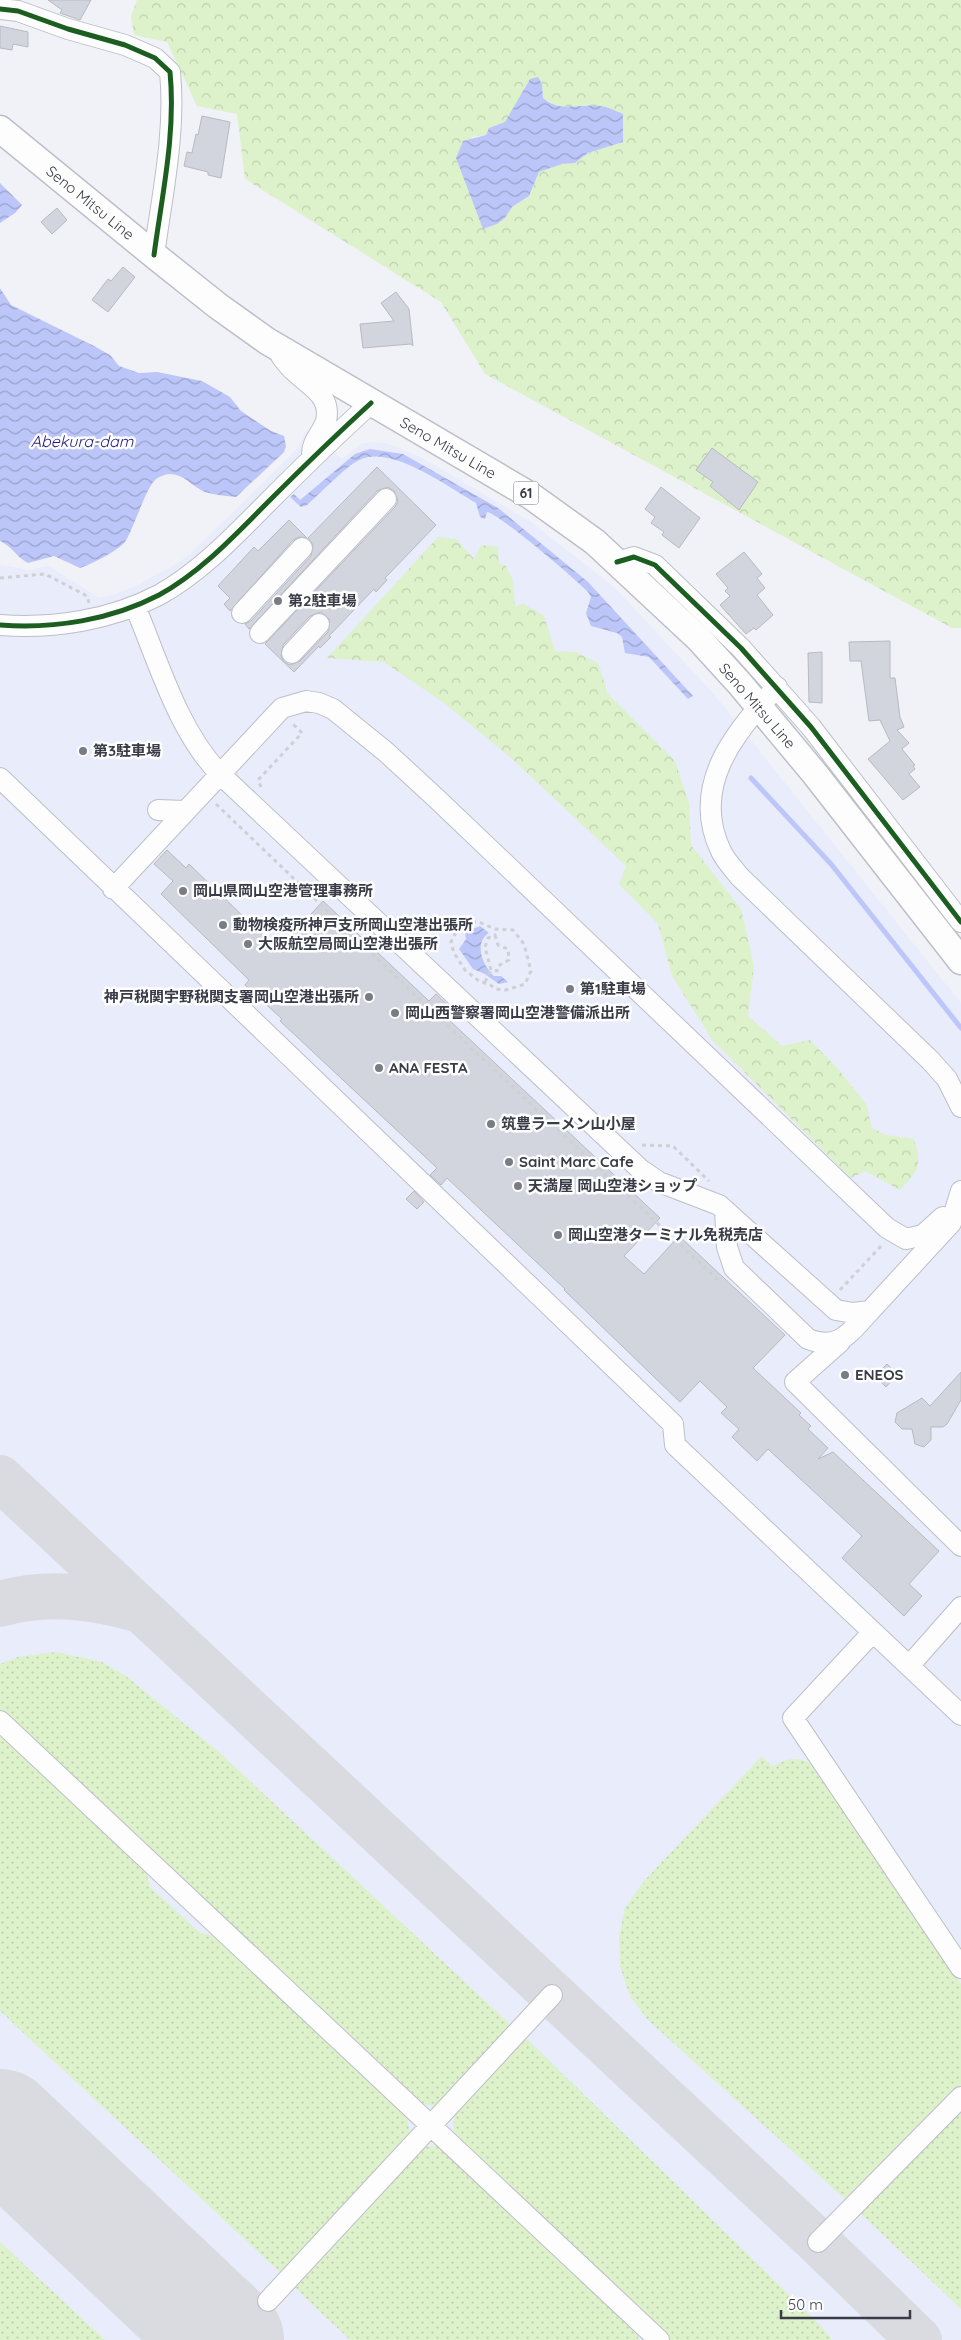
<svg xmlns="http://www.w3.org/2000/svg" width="961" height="2340" font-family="Quicksand,'Noto Sans JP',sans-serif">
	<defs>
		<pattern id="grass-dots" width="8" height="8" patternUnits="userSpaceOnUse" patternTransform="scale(1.25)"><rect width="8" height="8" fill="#ddf1cb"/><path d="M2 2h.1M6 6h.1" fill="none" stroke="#bed0b0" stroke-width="1.8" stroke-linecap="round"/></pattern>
		<pattern id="forest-crowns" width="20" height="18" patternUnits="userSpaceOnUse" patternTransform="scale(1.25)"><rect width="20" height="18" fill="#ddf1cb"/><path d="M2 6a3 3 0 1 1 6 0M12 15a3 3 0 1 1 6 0" fill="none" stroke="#bed0b0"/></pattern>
		<pattern id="water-waves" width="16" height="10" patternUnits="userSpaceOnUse" patternTransform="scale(1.25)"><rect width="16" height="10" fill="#bcc6f9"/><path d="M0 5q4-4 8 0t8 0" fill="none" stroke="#9aa2cb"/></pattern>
	</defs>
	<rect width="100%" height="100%" fill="#f0f2f8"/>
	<path fill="#e8ecfb" d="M306,431L342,459L361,444L373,442L385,443L419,456L531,522L615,588L713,693L961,1003V2340H0V565L29,570L49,566L99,598L113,595L138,585L163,571L167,570L189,555L297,449Z"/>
	<path fill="url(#grass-dots)" d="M56,1652L102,1662L126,1676L219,1752L514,2028L448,2101L434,2107L417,2102L0,1712V1664L18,1657Z
		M0,1729L145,1866L150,1887L200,1933L221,1937L404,2111L409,2125V2137L283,2275L0,2011Z
		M762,1756L772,1767C788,1758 796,1756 812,1764L961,1984V2085L845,2199L648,2020L630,1996L620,1966L619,1936L625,1908L645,1880Z
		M523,2035L821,2326L832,2340H670L455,2137L453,2124L455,2113Z
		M961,2105V2309L857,2210Z
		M435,2146L447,2150L634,2326L639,2340H350L292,2285L423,2147Z
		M0,2242L105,2340H0Z"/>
	<path fill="url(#forest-crowns)" fill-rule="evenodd" d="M137,0H961V628H952L485,374L441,302L245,179L237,114L197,106L167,42L134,35L131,16ZM538,78L542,84L543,98C554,108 572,108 586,105L623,142L588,153L575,163L562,164L539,172L529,196L512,207L505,218L497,224L483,229L472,137L486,135L489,128L505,123L530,79Z
		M438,537L456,539L474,559L481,545L498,547L499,563L506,566L513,581L515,606L524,604L544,616L555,651L575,652L598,663L608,694L675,761L689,803L691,845L741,909L754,966L748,1016L782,1046L810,1040L838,1069L866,1104L872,1128L886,1135L914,1139C923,1166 918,1171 900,1190L865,1171L851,1178L713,1041L672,976L658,924L619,884L626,866L510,757L444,703L384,662L327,658Z"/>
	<path fill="url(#water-waves)" d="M538,77L542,84L543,98C559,113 581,103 601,106C608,107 616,111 623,114V142L588,153L575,163L562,164L539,172L529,196L512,207L505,218L497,224L483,229L456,158L463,141L486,135L489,128L505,122L530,79Z
		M0,183L22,205L15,213L0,223Z
		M0,288L11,305L94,346L110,355L119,366L139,373L157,372L202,381L230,397L241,411L271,431L284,436L286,446L284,452L236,497C226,496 215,495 205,492C191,486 185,474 169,474C166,474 158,477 155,480C145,490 134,528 125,542C119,550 90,565 80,568L54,556L28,563C16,557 12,546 0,541Z
		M370,449L403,454L498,508L588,582L693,696L688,699L649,657L625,653L622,637L617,633L591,626L586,613L591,597L588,592C577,580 497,512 487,512L485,519L480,517L476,503C448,487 391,444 359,460C345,467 320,494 307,505L301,507L290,497L294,494L300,500L355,454Z
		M480,926L489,933C473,943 483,966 494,976H501L508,982L499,984L485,974L473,969L459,949L466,939L465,932Z"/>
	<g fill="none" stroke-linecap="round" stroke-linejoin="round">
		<path stroke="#bcc6f9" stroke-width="5" d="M751,778L831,864L961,1028"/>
		<path stroke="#dadbe0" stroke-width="46" d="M0,1478L818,2242L919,2340
			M0,1604C48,1590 94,1597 141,1610"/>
		<path stroke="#dadbe0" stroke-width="116" d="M0,2127L226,2340"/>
	</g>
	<path fill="#d3d5de" stroke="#b8bac2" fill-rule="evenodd" d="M48,0H91L80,20L60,13L62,10Z
		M0,26L28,32V47L13,44L12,50L0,48Z
		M202,116L230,122L221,178L208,175V172L184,166L187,152L192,153L196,134L198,135Z
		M57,208L67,220L52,234L41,222Z
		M123,267L135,277L108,312L92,300L108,279L111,281Z
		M396,292L409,309L413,346L411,344L363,348L360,324L394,321L381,303Z
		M712,448L758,482L739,510L710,486L713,482L696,470Z
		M377,467L436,525L385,578L387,580L376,592L374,589L329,636L331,637L320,648L319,646L294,672L265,644L395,507L398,501L394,491L388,487L377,491L249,629L245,624L251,621L311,556L313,545L308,538ZM321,612L330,620L328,632L300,661L290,665L284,662L281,656L283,645L310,616Z
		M661,487L700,518L679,548L662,535L664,532L651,523L655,517L645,509Z
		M289,520L307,538L299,537L293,540L230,611L224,604L230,598L218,586L254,547L258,551Z
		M744,552L762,574L757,578L765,588L757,595L773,615L756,630L754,628L746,634L720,605L730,596L725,591L728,588L716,574Z
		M890,641V678H895L900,717L904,727L897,730L909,743L902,749L915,765L913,766L915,769L909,774L920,787L903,800L868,759L890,741L880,720L869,721L861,661H850L849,642Z
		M822,652V703L809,702L808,653Z
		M167,850L186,868L189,864L278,950L323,901L429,1001L436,994L454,1011L447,1018L660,1218L624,1256L644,1274L679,1236L785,1335L753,1368L801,1413L799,1415L811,1426L808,1429L828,1448L818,1459L833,1452L939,1551L909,1584L922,1596L904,1616L842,1558L862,1536L768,1449L757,1461L732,1437L739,1429L721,1413L727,1407L700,1381L680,1402L564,1290L565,1289L447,1178L441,1185L430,1175L437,1168L280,1021L282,1019L245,985L249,980L161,894L173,881L154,864Z
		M414,1191L424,1202L417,1209L406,1199Z
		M887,1364L897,1374L886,1387L875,1376Z
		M961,1372V1400L947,1424L943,1427H931V1440L924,1447L915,1444L912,1429H902L895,1422L897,1413L922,1398L930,1406Z"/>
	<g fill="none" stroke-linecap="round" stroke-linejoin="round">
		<g stroke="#bdbfc8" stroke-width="22">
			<path id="minor" d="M0,9L18,11L68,29L125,45L155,58L170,72C176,133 162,195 154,255
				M281,356C285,361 289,367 294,371C309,386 332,395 326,421C323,432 312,441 312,453
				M617,562L634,557L655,565L741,648L811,727L961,922
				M135,606C158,661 178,731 220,774L640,1169L659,1182L719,1205L836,1310L853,1313L870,1311L951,1223L961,1191
				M242,613L302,548
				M0,625C54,629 111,620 159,595C201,572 236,534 269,501C302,468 336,435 371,403
				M260,633L386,499
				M292,653L319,624
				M777,687C734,732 690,787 721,851C725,860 733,868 739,876L930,1060L947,1079L961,1107
				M0,778L673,1424L675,1445L909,1666
				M158,810L185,811
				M113,889L282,708L306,701L319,703L333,709L386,752L437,799L887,1228L906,1239L923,1235L943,1217
				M725,1210L727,1247L734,1268L808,1339C840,1351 850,1332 870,1311
				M840,1342L795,1382L961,1546
				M961,1607L909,1666L961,1715
				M873,1632L793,1718L961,1968
				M0,1721L659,2340
				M818,2242L961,2097
				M268,2301L552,1995"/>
		</g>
		<g stroke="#bdbfc8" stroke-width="29">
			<path id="major" d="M0,129L154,255L218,306L267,341L531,496L595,542L699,639L740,684L815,774L961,961"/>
		</g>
		<path stroke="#cfd0d4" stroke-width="3" stroke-dasharray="4 4" stroke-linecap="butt" d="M0,578L45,574L87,596L89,603
			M261,787L258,780L302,733L292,723
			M216,804L434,1013L720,1282
			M472,922H479L495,929L513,930L524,944L531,971L525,984L506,990L496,989L489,984L480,982L465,970L454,953L451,942L455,934Z
			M495,935L498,945L508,949L509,960L498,966L497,971L491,970L485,947L488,938Z
			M485,982L491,970
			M426,1021L442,1006
			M642,1145L673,1146L709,1181
			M840,1290L882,1245"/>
		<use href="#minor" stroke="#fdfdfe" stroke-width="20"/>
		<use href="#major" stroke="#fdfdfe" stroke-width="26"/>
		<g stroke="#fefefe" stroke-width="8">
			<path id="cycleway" d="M0,9L18,11L68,29L125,45L155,58L170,72C176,133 162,195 154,255
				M617,562L634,557L655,565L741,648L811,727L961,922
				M0,625C54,629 111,620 159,595C201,572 236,534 269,501C302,468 336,435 371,403"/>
		</g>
		<use href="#cycleway" stroke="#1b5e20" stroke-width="5"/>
	</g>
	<g fill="#797b85" stroke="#fefefe" stroke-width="2">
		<circle cx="278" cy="601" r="5"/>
		<circle cx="83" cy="751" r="5"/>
		<circle cx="183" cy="891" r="5"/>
		<circle cx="223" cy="925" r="5"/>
		<circle cx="248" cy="944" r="5"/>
		<circle cx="570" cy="989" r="5"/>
		<circle cx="369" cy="997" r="5"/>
		<circle cx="395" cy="1013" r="5"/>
		<circle cx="379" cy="1068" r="5"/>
		<circle cx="491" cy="1124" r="5"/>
		<circle cx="509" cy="1162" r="5"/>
		<circle cx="518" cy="1186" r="5"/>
		<circle cx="558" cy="1235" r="5"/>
		<circle cx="845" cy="1375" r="5"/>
	</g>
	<g text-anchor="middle" stroke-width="5" stroke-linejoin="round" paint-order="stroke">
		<rect fill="#fefefe" stroke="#74767e" stroke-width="1" x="513.5" y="481.5" width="25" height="23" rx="4"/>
		<g font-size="14" font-weight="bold" fill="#393b47">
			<text x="526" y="498">61</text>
		</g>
		<g font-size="15" fill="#393b47" stroke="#fefefe">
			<text transform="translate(90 203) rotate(39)" y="5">Seno Mitsu Line</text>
			<text transform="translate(448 448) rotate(30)" y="5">Seno Mitsu Line</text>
			<text transform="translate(757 706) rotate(49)" y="5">Seno Mitsu Line</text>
		</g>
		<g font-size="15" font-weight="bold" fill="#393b47" stroke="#fefefe" text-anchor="start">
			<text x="288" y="606">第2駐車場</text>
			<text x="93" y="756">第3駐車場</text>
			<text x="193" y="896">岡山県岡山空港管理事務所</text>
			<text x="233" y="930">動物検疫所神戸支所岡山空港出張所</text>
			<text x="258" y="949">大阪航空局岡山空港出張所</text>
			<text x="580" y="994">第1駐車場</text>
			<text x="359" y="1002" text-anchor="end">神戸税関宇野税関支署岡山空港出張所</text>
			<text x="405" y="1018">岡山西警察署岡山空港警備派出所</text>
			<text x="389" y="1073">ANA FESTA</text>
			<text x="501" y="1129">筑豊ラーメン山小屋</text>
			<text x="519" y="1167">Saint Marc Cafe</text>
			<text x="528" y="1191">天満屋 岡山空港ショップ</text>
			<text x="568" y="1240">岡山空港ターミナル免税売店</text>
			<text x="855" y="1380">ENEOS</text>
		</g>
		<g font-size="16" font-style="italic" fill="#211c7f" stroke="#fefefe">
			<text x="82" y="447">Abekura-dam</text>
		</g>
	</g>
	<path d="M781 2310v8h129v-8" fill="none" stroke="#393b47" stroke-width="2.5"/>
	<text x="788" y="2310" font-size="15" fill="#393b47" stroke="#fefefe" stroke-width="4" paint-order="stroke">50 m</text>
</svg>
